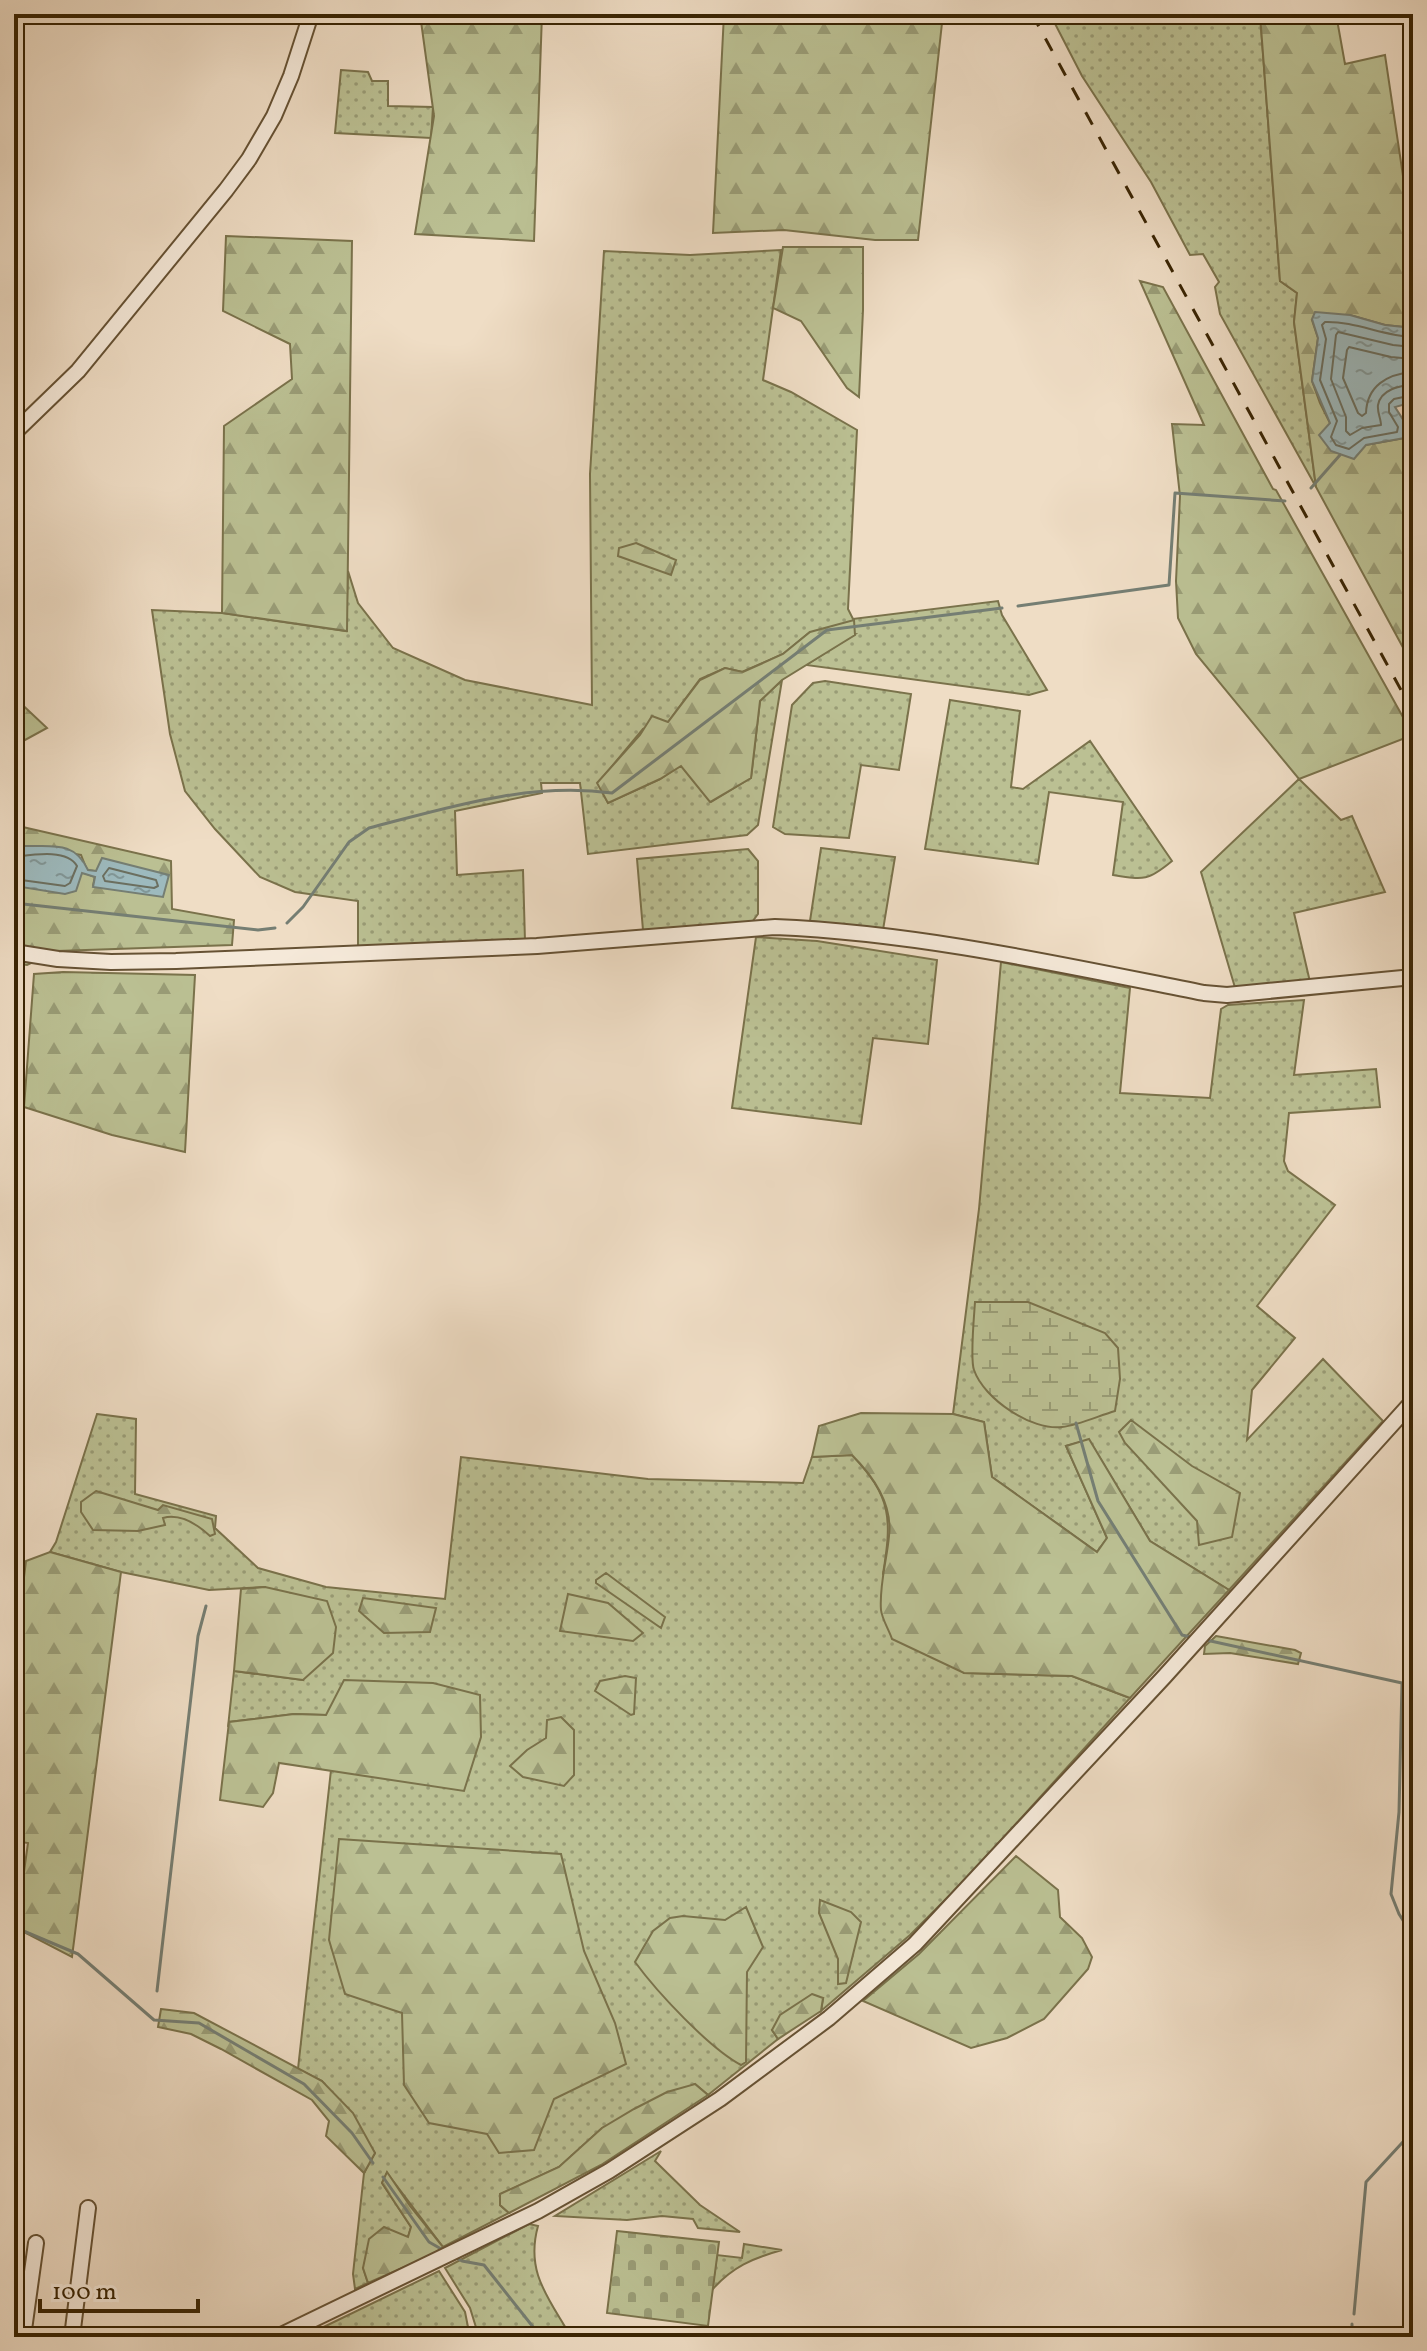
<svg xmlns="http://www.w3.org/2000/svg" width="1427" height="2351" font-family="Vollkorn,serif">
	<defs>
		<pattern id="grass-dots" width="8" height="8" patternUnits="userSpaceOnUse" patternTransform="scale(2)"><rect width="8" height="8" fill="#bbc093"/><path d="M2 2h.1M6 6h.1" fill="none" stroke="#999c76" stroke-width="1.8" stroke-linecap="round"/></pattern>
		<pattern id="forest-firs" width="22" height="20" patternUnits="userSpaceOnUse" patternTransform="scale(2)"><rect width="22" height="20" fill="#bbc093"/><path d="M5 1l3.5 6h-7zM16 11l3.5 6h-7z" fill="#999c76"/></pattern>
		<pattern id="wetland-marsh" width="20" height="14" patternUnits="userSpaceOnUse" patternTransform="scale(2)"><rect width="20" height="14" fill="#bbc093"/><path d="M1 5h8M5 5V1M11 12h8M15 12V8" fill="none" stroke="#999c76"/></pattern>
		<pattern id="cemetery-stones" width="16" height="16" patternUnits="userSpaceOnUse" patternTransform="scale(2)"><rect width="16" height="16" fill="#bbc093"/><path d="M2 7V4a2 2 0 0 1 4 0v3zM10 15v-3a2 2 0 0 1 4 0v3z" fill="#999c76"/></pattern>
		<pattern id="water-ripples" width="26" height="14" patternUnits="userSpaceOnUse" patternTransform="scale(2)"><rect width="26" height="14" fill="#9dbabe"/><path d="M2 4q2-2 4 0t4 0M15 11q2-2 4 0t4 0" fill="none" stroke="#819798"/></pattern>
	</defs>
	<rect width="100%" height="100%" fill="#efddc5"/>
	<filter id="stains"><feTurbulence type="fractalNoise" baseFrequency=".0025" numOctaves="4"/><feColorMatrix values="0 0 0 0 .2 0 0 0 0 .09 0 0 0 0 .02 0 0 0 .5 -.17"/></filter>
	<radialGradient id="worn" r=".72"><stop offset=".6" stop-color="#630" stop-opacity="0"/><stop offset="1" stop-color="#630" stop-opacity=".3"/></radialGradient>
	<path fill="url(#grass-dots)" stroke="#7a724b" stroke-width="2" d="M1050,14H1260L1280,281L1297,293L1294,322L1316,487L1220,314L1215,287L1219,282L1203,254L1190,255L1151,182L1082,76Z
		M341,70L368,72L372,81H388V106L433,107L431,138L335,133Z
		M781,250L763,380L791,392L857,430L848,609L853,619L998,601L1002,615L1047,690L1029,695L806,665L855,634L810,632L783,654L742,672L725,668L700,679L668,722L643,729L598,783L608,803L660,779L681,765L711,802L751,778L760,701L782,680L758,825L747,835L588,854L580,783H541L542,793L455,811L457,875L523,870L525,941L358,951V901L295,892L260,877L215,829L185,791L170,734L152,610L222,613L346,631L348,571L358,603L393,648L465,680L592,705L590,474L604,251L690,255Z
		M825,681L911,694L899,770L861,765L849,838L785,834L773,827L792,705L813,683Z
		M950,700L1020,711L1011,787L1023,789L1090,741L1172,861C1148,881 1144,880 1113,875L1123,802L1049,792L1038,864L925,849Z
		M1299,779L1341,820L1352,816L1385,892L1294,913L1310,982L1236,991L1201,872Z
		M821,848L895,857L883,930L810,921Z
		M748,849L758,861V914L752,922L643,930L637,859Z
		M756,937L817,941L937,960L928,1044L873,1038L861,1124L732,1108Z
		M1001,962L1130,988L1120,1093L1210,1098L1221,1009L1228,1005L1304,1000L1294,1075L1376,1069L1380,1107L1289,1113L1284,1161L1288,1171L1335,1205L1257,1306L1295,1338L1252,1390L1247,1440L1323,1359L1383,1421L1229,1590L1150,1541L1089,1440L1066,1446L1107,1538L1097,1552L992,1477L984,1422L953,1414L979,1209Z
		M97,1414L136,1419L135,1494L216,1516L215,1528L258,1568L326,1587L445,1599L461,1457L648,1479L803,1483L812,1457L852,1455C892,1497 892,1519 883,1574L964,1673L1072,1676L1130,1698L964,1881L910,1935L821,2011L823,1999L772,2030L778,2039L708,2095L695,2084L602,2128L559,2167L501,2194L500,2205L509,2213L443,2247L387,2173L382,2183L411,2227L408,2237L363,2268L368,2283L355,2289L353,2274L364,2173L375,2153L322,2081L298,2069L331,1770L392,1778L326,1715L294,1714L229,1722L228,1727L234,1671L303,1680L265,1587L209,1590L121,1572L50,1552L56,1542Z
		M661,2151L655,2161L700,2205L740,2232L698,2228L693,2219L662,2216L627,2220L555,2216Z
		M529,2224L538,2226C525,2273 549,2298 571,2337H479L470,2308L445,2268Z
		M744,2244L782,2250C753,2258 732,2267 712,2290L717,2255L742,2258Z
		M439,2271L465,2312L470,2337H303Z"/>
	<path fill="url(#forest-firs)" stroke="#7a724b" stroke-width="2" d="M420,14H542L534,241L415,234L434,116Z
		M724,14H943L918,240H875L784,230L713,233Z
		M1260,14H1336L1345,64L1385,55L1413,243V328L1385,325L1350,315L1312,320L1318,338L1312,381L1320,403L1330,423L1366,445L1410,437L1413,433V666L1316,487L1294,322L1297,293L1280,281Z
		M226,236L352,241L347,631L222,613L224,426L292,379L290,344L223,311Z
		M783,247H863V310L859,397L847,388L801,321L773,308Z
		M1140,281L1163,287L1273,489L1276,490L1413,735L1299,779L1196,654L1178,618L1176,581L1180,496L1172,424L1204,425Z
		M636,543L676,560L671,575L618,556L619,548Z
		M854,620L855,635L782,680L760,701L751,778L710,802L681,766L660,779L608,803L597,783L640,735L652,716L668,722L700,680L725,668L743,672L783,654L810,632Z
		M14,697L47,728L14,746Z
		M14,825L171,861L172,909L234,920L232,945L57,951L27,965L14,963V863L82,872L95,877L93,886L96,871L87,870L81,855L23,846L14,851Z
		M63,972L195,975L185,1152L112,1135L24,1107L34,974Z
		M861,1413L953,1414L984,1422L992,1477L1097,1552L1107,1538L1066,1446L1089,1439L1150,1541L1229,1590L1130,1698L1072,1676L964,1673L892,1639C889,1630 882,1619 881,1610C879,1585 887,1560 889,1536C893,1504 873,1476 852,1455L812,1457L819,1426Z
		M1131,1420L1192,1466L1240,1493L1232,1537L1199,1545L1197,1521L1125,1443L1119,1432Z
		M96,1491L158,1510L163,1505L212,1519L215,1534L210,1536C197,1524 181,1513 163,1518L165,1525L138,1531L93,1530L81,1512V1502Z
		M50,1552L121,1572L72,1957L16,1928L28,1843L14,1841V1658L26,1561Z
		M606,1573L665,1617L661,1628L596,1583V1580Z
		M265,1587L327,1601L336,1627L333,1653L303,1680L234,1671L241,1589Z
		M568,1594L608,1603L643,1633L633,1641L560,1631Z
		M363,1598L436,1608L430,1632L384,1633L359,1611Z
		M1216,1636L1295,1650L1301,1653L1298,1664L1230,1653L1204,1654L1205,1646Z
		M625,1676L636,1678L634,1714L631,1715L595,1691L600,1681Z
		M344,1680L433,1683L480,1695L481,1737L464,1791L279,1763L273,1793L263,1807L220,1800L229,1722L294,1714L326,1715Z
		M561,1717L574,1730V1775L564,1786L523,1777L510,1766L527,1750L546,1738L547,1720Z
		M339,1839L561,1854L584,1951L615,2023L626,2064L554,2099L534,2150L499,2153L487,2134L429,2123L404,2085L402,2013L345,1994L329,1940Z
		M1016,1856L1058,1890L1060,1917L1082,1938L1092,1957L1088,1969L1044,2019L1007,2038L971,2048L863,2001L919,1954Z
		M820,1900L851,1912L861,1922L846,1983L838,1984V1959L819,1913Z
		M746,1907L763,1947L747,1972L746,2062L741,2065C709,2048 657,1992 635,1962L653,1931L670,1918L683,1916L725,1920Z
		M812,1994L823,1998L821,2011L778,2039L772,2030L780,2015Z
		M161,2009L194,2013L322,2081L353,2113L375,2153L364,2173L326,2136L329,2121L312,2100L221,2049L191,2034L158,2027Z
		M695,2084L708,2095L601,2165L509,2213L500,2205V2194L559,2167L602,2128L634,2109L667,2092Z
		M387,2172L410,2206L443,2247L432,2255L368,2283L363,2268L369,2239L384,2227L408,2237L411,2227L382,2183Z"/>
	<path fill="url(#wetland-marsh)" stroke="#7a724b" stroke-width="2" d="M975,1302H1028L1105,1333L1118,1348L1120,1379L1115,1411C1098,1416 1079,1425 1062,1427C1032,1431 984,1399 974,1370C970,1359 974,1317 975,1302Z"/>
	<path fill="url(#cemetery-stones)" stroke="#7a724b" stroke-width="2" d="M617,2231L719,2242L708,2326L607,2313Z"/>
	<path fill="url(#water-ripples)" stroke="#757e73" stroke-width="2" d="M1315,312L1350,315L1385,325L1413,328V402L1395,407L1404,421L1413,423L1410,437L1366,445L1354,459L1331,451L1319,435L1330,423L1312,381L1318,338L1312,319Z
		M23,846C52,847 74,840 88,870L96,871L102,858L169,875L163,897L93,887L95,877L82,873L76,891L65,894L15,886L14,851Z"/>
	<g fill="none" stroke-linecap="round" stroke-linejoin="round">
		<path stroke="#6b6f60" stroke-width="2" d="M1413,337C1383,336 1355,321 1325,322L1322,325L1326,339L1320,380L1337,421L1331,437L1336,445L1349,449L1364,438L1397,432L1398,427L1389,412V404L1394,399L1413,395
			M1413,347L1393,345L1338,332L1336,335L1331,379L1346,417V431L1350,435L1362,428L1381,425C1381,419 1377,412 1378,405C1381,389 1400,386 1413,384
			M1413,359L1391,357L1349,347L1347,350L1343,378L1358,413L1362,416L1366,413C1367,386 1387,374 1413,372
			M14,857C31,855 67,848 77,866L70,883L65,886L14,879
			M109,868L156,880L158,886L154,888L105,881L103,876Z"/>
		<path stroke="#757e73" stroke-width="3" d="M1311,488L1340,455
			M1018,606L1169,585L1175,493L1285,501
			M14,903L258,930L275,928
			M287,923L303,907L349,842L369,828C450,807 529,782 612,793L827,630L1002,608
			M1076,1423L1098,1501L1182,1635L1195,1638
			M1206,1640L1402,1683L1399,1812L1391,1894L1399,1914L1413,1936
			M14,1927L78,1954L154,2020L199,2023L304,2084L352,2133L373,2163
			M157,1991L198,1636L206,1606
			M383,2177L429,2242L443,2250
			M453,2256L462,2261L484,2265L541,2337
			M1354,2314L1366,2182L1413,2131
			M1352,2337V2324"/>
		<g stroke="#665234" stroke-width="18">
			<path id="minor" d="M14,433L78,371L226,190L249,159L274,116L291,76L311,14
				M14,952L58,959L111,962L176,961L537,946L775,927C920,933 1062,965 1204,993L1227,995L1413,977
				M23,2337L36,2243
				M72,2337L88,2208
				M277,2337L538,2211L609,2171L720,2099L829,2018L915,1944L1164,1677L1413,1401"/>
		</g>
		<use href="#minor" stroke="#f5e9d9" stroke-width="14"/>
		<path stroke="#392403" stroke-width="3" stroke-dasharray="14 14" stroke-linecap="butt" d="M1032,14L1413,712"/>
	</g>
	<rect width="1427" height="2351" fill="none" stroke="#efddc5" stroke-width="48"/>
	<rect x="16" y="16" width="1395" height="2319" fill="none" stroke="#392403" stroke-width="4"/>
	<rect x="24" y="24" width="1379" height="2303" fill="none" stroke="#392403" stroke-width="2"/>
	<path d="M40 2299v12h158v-12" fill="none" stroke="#392403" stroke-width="4"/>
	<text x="52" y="2299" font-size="24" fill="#392403" stroke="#f5e9d9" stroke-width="6" paint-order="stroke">100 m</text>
	<rect width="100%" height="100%" filter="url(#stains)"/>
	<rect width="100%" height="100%" fill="url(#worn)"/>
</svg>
